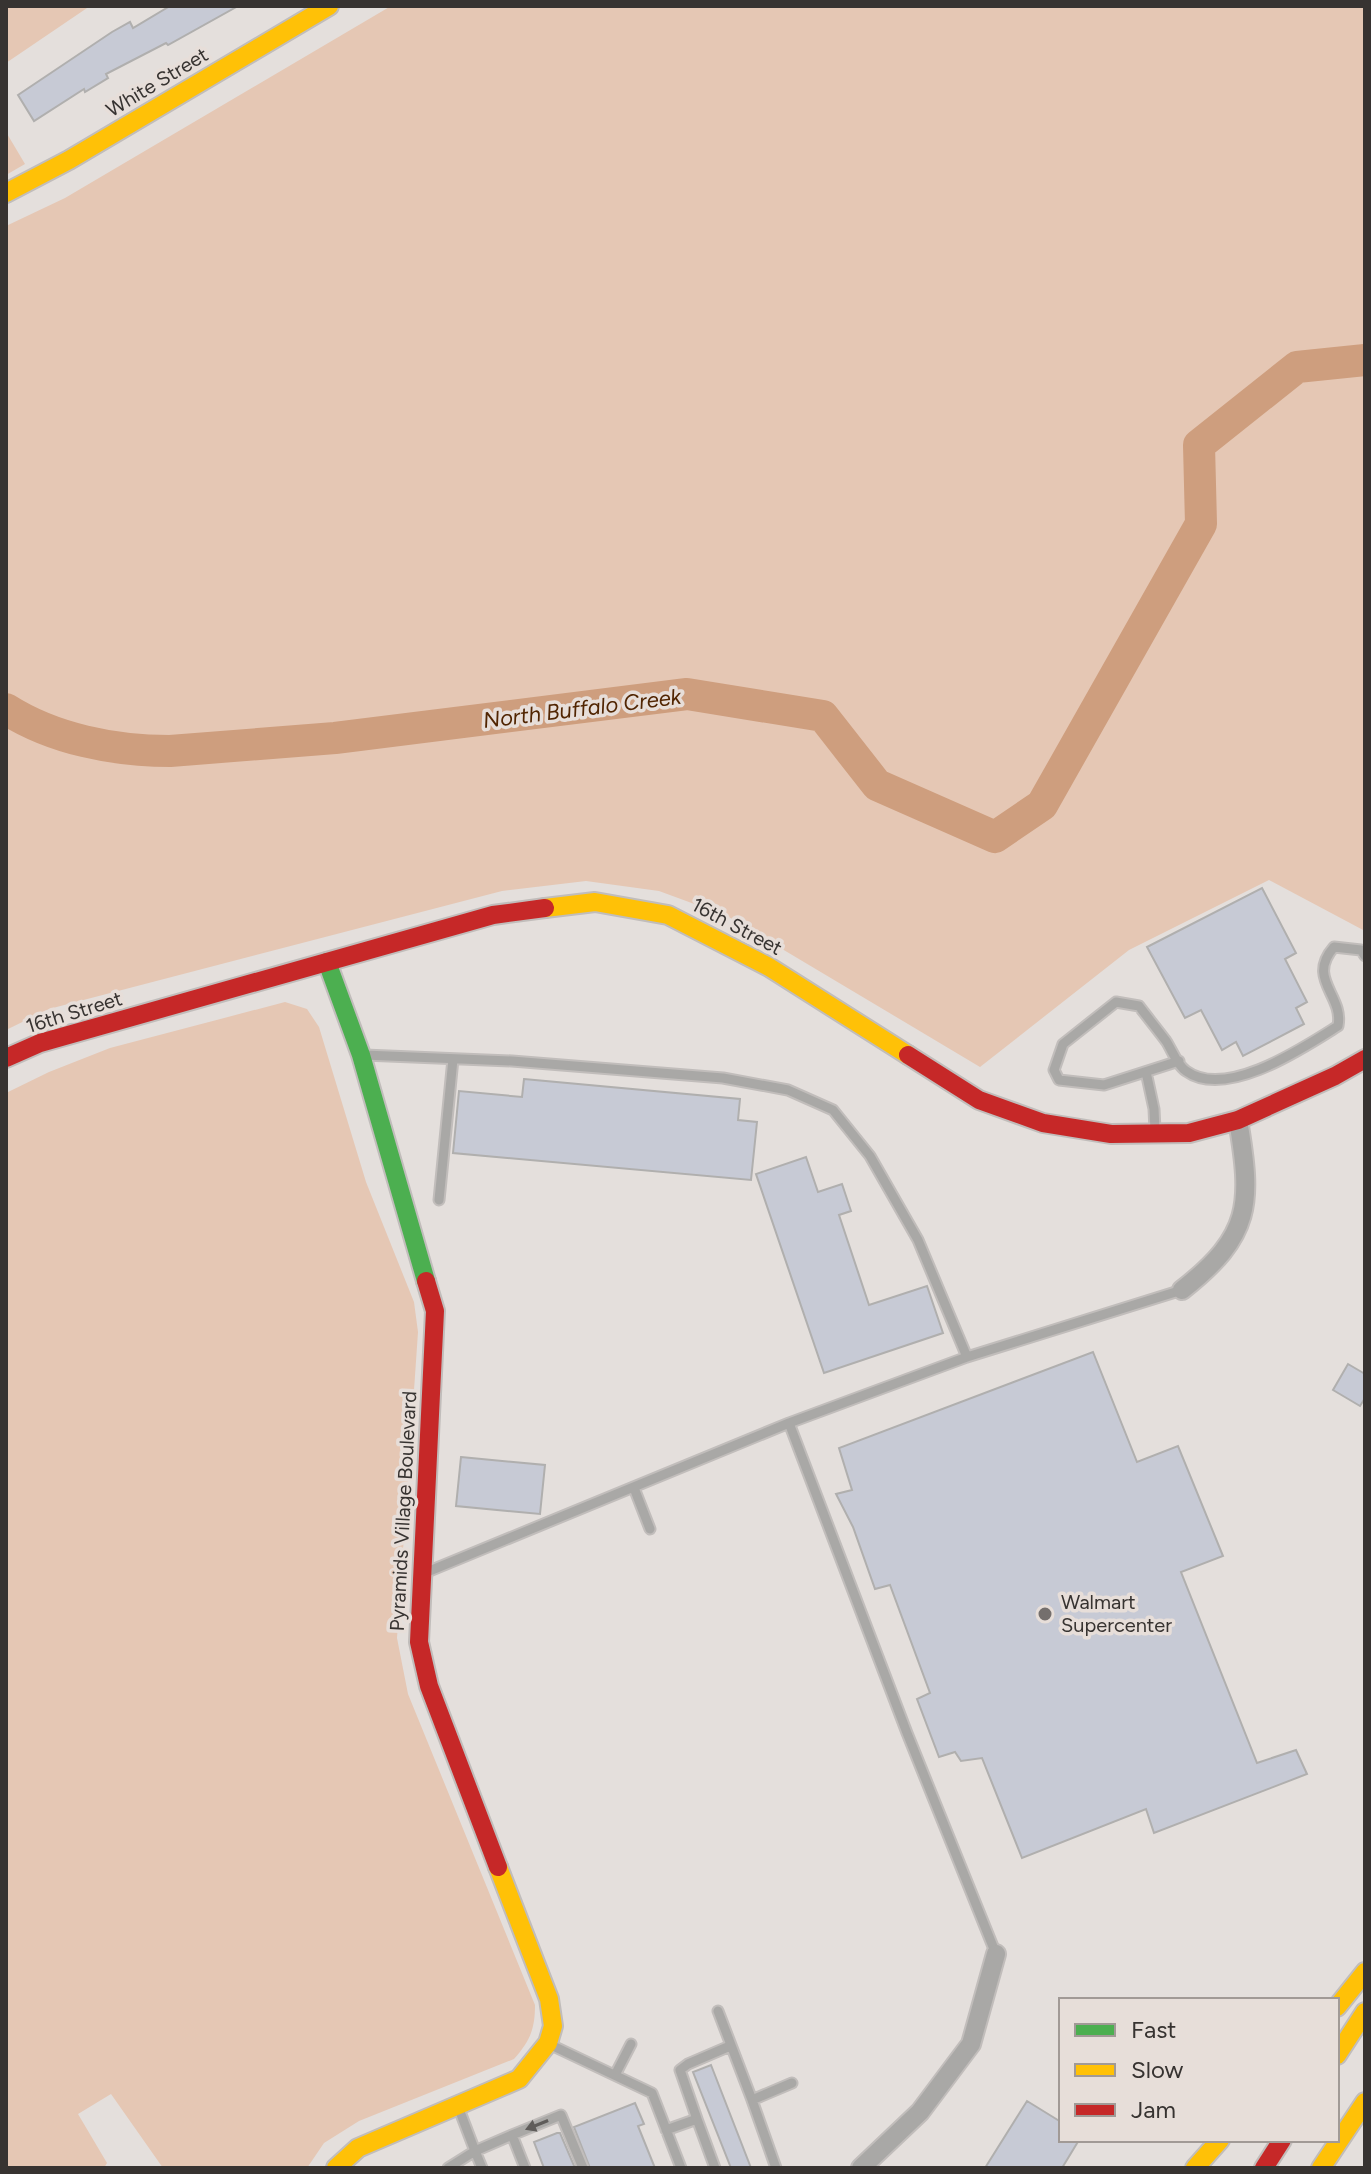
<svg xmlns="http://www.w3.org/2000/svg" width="1371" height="2174" font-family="Figtree,sans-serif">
	<rect width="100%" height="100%" fill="#e4dfdc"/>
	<path fill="#e5c7b4" d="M6,6H90L6,63Z
		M391,6H1365V931L1269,880L1129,950L980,1067L727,916L659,891L586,881L502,891L49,1009L6,1030V226L65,198Z
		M6,132L25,164L6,175Z
		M285,1002L307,1009L319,1027L366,1182L414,1302L418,1332L397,1638L408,1694L535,2005C535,2029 530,2041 514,2059L359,2121L324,2143L307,2168H163L111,2094L78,2114L107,2163L104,2168H6V1093L49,1072L110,1048Z"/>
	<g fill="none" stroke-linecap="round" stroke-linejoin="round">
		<path stroke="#ce9e7e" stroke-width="32" d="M6,709C53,739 114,751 170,751L335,738L687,694L823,716L877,785L995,837L1042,805L1201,524L1199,445L1297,367L1365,360"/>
	</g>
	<path fill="#c7cad5" stroke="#b0afae" stroke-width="2" d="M170,6H238L168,45L166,43L106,74L108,78L85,92L84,89L34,121L18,95L112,32L130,22L133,28Z
		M1262,888L1296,953L1285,959L1307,1002L1296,1008L1304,1024L1243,1056L1236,1042L1222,1050L1201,1010L1185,1018L1147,947Z
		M524,1079L740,1099L738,1120L757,1122L751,1180L453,1153L459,1091L522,1097Z
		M806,1157L818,1192L842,1184L851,1211L839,1215L869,1305L927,1286L943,1333L824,1373L756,1174Z
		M1093,1352L1137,1462L1178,1446L1223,1556L1181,1572L1257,1763L1296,1750L1307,1774L1154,1833L1146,1809L1022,1858L982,1758L961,1761L955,1752L939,1757L917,1699L930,1693L890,1585L875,1589L853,1527L836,1494L852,1490L839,1448Z
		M1348,1364L1365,1374V1398L1360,1406L1333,1390Z
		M461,1457L545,1465L540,1514L456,1506Z
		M711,2065L751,2168H731L693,2072Z
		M1027,2101L1061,2122V2140H1079L1062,2168H985Z
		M635,2103L644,2124L638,2126L655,2168H590L574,2127Z
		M557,2133H560L575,2168H544L534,2142Z"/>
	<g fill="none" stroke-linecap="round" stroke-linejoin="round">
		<g stroke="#c1bdbb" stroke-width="13">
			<path id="lane" d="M364,1055L512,1061L723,1078L788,1090L833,1110L870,1156L918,1240L967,1357
				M1179,1061L1104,1085L1059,1080L1054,1070L1063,1044L1116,1002L1139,1006C1148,1018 1157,1029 1166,1041C1172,1050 1177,1065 1186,1071C1226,1100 1303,1048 1338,1026C1344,995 1306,979 1334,947L1361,950L1365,956
				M1146,1072L1154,1109L1155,1130
				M439,1200L453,1059
				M789,1423L907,1733L996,1954
				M634,1488L650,1529
				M427,1572L789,1423L967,1357L1182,1290
				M718,2011L752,2100
				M551,2045L652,2093L681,2168
				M615,2075L631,2044
				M697,2119L680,2070L688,2064L730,2046
				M666,2130L697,2119L715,2168
				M512,2135L561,2115L583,2168
				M448,2168L475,2151L459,2109
				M482,2168L475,2151L512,2135L525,2168
				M776,2168L752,2100L792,2083"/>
		</g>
		<g stroke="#c1bdbb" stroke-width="22">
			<path id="street" d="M1182,1290C1252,1235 1252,1204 1238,1120
				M861,2168L920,2112L971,2044L996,1954"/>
		</g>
		<g stroke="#c1bdbb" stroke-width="22">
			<path id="fast" d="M327,962L361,1055L426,1281"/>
		</g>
		<g stroke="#c1bdbb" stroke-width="22">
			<path id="slow" d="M6,193L69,160L329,6
				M545,908L595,902L668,915L769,967L908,1055
				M1337,2007L1365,1972
				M1337,2055L1365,2012
				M336,2168L358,2148L519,2079L548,2043L553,2026L549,1999L498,1867
				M1195,2168L1220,2140
				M1321,2168L1365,2102"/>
		</g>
		<g stroke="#c1bdbb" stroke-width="22">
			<path id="jam" d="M908,1055L979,1100L1043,1123L1111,1134L1189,1133L1238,1120L1335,1076L1365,1059
				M6,1058L40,1043L493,915L545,908
				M426,1281L435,1311L419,1642L429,1686L498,1867
				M1264,2168L1282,2140"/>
		</g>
		<use href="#lane" stroke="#a9a8a6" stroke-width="9"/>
		<use href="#street" stroke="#a9a8a6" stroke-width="18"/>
		<use href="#fast" stroke="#4caf50" stroke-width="18"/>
		<use href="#slow" stroke="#ffc107" stroke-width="18"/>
		<use href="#jam" stroke="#c62828" stroke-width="18"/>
	</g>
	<defs><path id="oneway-solid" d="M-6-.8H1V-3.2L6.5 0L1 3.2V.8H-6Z" transform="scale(2)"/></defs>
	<use fill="#5f5c5a" href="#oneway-solid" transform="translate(537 2125) rotate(158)"/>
	<circle fill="#746f6d" stroke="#e7ded9" stroke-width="3" cx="1045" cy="1614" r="8"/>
	<g text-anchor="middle" stroke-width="7" stroke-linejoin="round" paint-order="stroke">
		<g font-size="20" fill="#373331" stroke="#e7ded9">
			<text transform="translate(157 82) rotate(-31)" y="7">White Street</text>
			<text transform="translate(737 926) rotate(28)" y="7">16th Street</text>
			<text transform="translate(74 1012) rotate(-17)" y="7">16th Street</text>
			<text transform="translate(403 1511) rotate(-87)" y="7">Pyramids Village Boulevard</text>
		</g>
		<g font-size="20" fill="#373331" stroke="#e7ded9" text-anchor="start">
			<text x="1061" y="1609">Walmart<tspan x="1061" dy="23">Supercenter</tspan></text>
		</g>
		<g font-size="22" font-style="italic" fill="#512502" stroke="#e7ded9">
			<text transform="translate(582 708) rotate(-7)" y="8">North Buffalo Creek</text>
		</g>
	</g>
	<rect width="1371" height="2174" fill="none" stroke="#373331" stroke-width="16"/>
	<rect x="1059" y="1998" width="280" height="144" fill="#e7ded9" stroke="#a19a96" stroke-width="2"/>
	<rect x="1075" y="2024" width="40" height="12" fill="#4caf50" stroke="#a19a96" stroke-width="2"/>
	<text x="1131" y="2038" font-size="24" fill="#373331">Fast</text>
	<rect x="1075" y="2064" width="40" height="12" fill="#ffc107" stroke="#a19a96" stroke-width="2"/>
	<text x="1131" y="2078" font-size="24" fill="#373331">Slow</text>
	<rect x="1075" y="2104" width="40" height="12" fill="#c62828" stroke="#a19a96" stroke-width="2"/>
	<text x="1131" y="2118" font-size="24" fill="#373331">Jam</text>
</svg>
